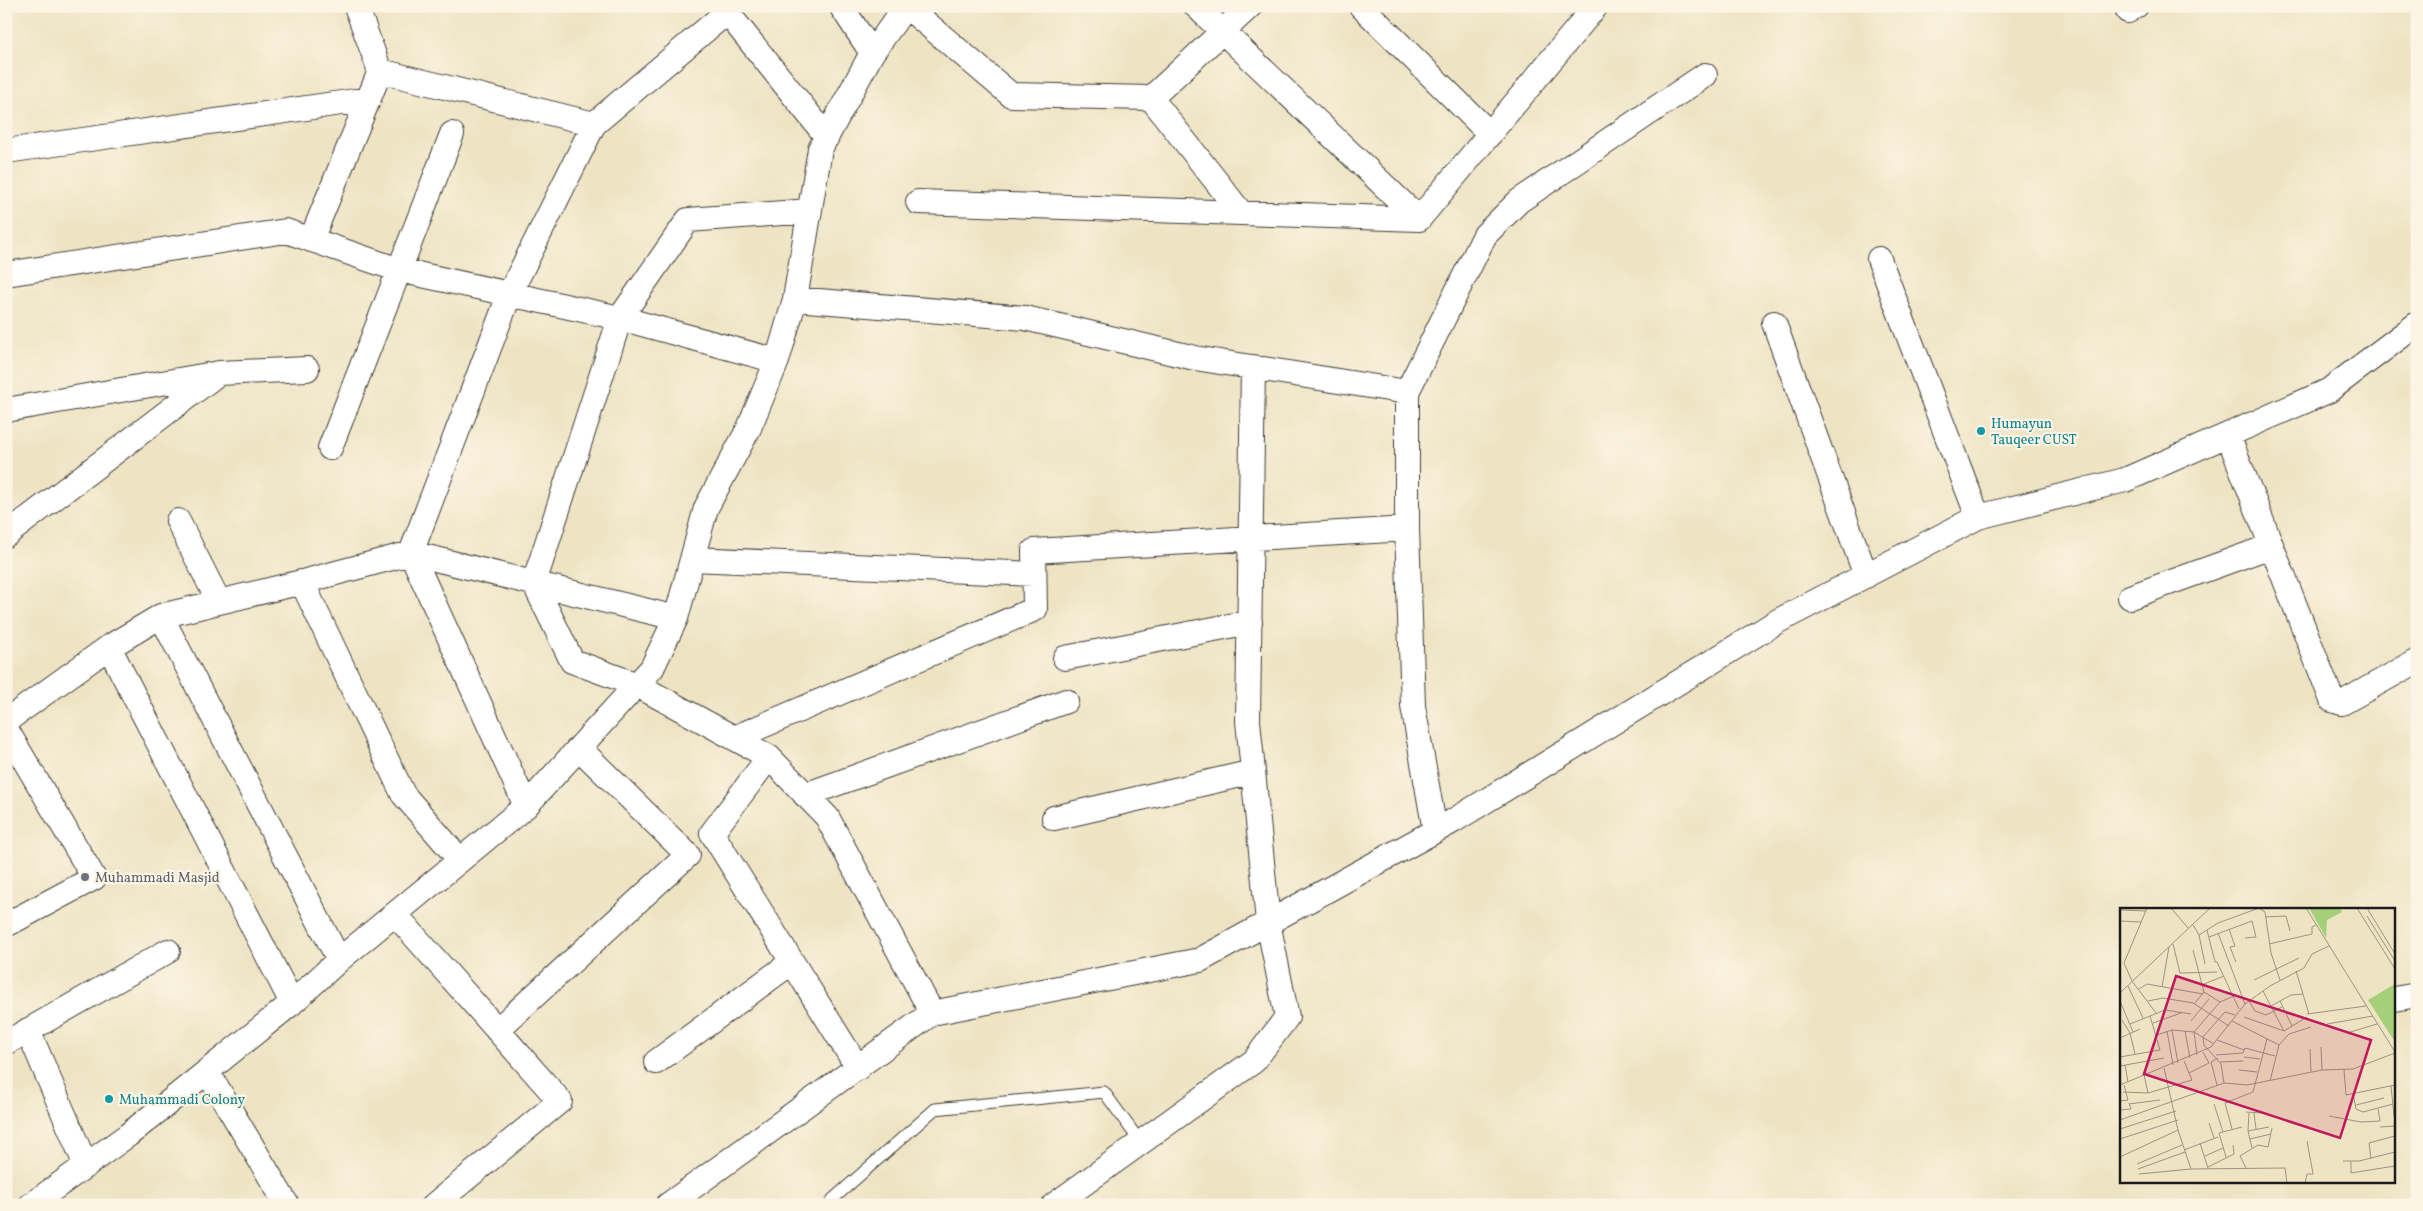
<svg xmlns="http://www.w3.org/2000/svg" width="2423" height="1211" font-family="Vollkorn,serif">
	<rect width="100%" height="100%" fill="#fcf5e5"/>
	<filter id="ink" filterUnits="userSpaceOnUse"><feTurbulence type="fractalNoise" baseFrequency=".02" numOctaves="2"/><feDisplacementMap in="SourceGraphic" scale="10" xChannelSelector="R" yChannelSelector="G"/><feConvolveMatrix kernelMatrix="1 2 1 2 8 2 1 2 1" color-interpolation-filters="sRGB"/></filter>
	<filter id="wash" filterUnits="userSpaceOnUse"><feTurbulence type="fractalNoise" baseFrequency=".0096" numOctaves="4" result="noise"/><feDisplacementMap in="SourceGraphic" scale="20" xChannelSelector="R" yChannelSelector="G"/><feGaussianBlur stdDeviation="1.12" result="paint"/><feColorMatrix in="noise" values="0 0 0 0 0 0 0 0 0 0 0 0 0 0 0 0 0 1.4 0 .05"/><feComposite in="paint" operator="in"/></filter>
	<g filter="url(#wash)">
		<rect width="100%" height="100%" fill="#eee4c4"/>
	</g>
	<g filter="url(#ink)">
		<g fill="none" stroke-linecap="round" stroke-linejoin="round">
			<g stroke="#3c3a35" stroke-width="13">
				<path id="service" d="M830,1205L833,1199L935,1109L1104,1092L1141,1143"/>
			</g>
			<g stroke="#3c3a35" stroke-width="26">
				<path id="minor" d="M722,6L827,137
					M841,6L872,53
					M1196,6L1419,219
					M1361,6L1490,134
					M2128,11L2136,6
					M380,71L594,124
					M1151,98L1241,213
					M6,151L369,99
					M918,202L1419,219
					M810,211L688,220L620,318L534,583L572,661L637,685L769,757L827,817L932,1013
					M1419,219L1596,6
					M311,240L380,71L356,6
					M1879,259L1978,517
					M6,274L286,231L399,270L620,318L777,361
					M795,299L1025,318L1195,358L1407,392
					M1774,323L1866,576
					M6,410L219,373L307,369
					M2228,435L2332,700L2342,703L2417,661
					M330,448L452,134
					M178,521L219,602
					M6,535L216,375
					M693,559L1034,574
					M302,582L403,794L460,860
					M2130,597L2271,546
					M161,616L302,582L411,553L676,618
					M109,647L292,1003
					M1065,658L1250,622
					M6,721L109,647L161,616L339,960
					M6,729L94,878L6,925
					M734,738L1035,609L1034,551L1407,529
					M769,757L712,833L858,1068
					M805,795L1066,701
					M526,806L411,553L510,293L594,124L727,12
					M1054,818L1253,772
					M1435,831L1413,706L1407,529V392L1485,235L1519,201L1705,75
					M395,914L560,1101L434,1205
					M2394,999L2417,995
					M28,1030L86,1166
					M497,1030L688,855L579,748
					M6,1043L168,951
					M656,1062L792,962
					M207,1071L287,1205
					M31,1205L128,1135L292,1003L339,960L526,806L652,668L676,618L706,508L749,428L777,361L795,299L820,149L872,53L906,6L1011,95L1151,98L1250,6
					M668,1205L932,1013L1200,960L1453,821L1778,621L1978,517L2125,480L2328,391L2417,324
					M1054,1205L1254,1061L1287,1017L1268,922L1248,721L1253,367"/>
			</g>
			<use href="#service" stroke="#fff" stroke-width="11"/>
			<use href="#minor" stroke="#fff" stroke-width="24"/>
		</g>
	</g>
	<g fill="#0f9aa8" stroke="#fcf5e5" stroke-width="2">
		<circle cx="1981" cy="431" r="5"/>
		<circle cx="109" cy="1099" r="5"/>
	</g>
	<circle fill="#6b7280" stroke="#fcf5e5" stroke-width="2" cx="85" cy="877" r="5"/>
	<g text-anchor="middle" stroke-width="4.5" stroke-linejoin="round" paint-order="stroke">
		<g font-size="14" fill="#0d838f" stroke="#fcf5e5" text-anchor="start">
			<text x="1991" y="428">Humayun<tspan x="1991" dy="16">Tauqeer CUST</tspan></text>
			<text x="119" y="1104">Muhammadi Colony</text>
		</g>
		<g font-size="14" fill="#5b616d" stroke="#fcf5e5" text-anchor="start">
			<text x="95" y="882">Muhammadi Masjid</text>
		</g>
	</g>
	<g transform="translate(2120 908)">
		<rect width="275" height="275" fill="#eee4c4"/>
		<path d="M220,0L222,4L207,12L206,30L189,0ZM275,76V134L248,92Z" fill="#a6cf7a"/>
		<path fill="none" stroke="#9a9481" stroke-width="1" d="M27,0L4,55L12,73L36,105M51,0L68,20M139,0L145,4L151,45L160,72M186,0L275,144M237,0L275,61M247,0L275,46M0,2L26,3M247,8L275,53M145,9L166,8L170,23M0,13L21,14M73,17L79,27L85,56M109,21L115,38L110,39L116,54M87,22L95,54H97L119,101M98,25L125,96M79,27L98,15L139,0M89,29L132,13L136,29L125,30M53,36L60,65L97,64M149,36L192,26V19L196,17M73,42L84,84L74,96M176,63L189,106M134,72L179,50M84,76L104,68M8,78L23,110M42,79L49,39M19,81L27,76L83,86M143,83L164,123M84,84L100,94M0,85L90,0M0,93L13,124M28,93L43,90L73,95L109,118M129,93L135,103L146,107L162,99M160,93L172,118M151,98L171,87L183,86M187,106L246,98M124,109L164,123M2,112L10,125L15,146M71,113L89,91M112,113L159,137M33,115L61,105M10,116L45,102L71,106M207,116L253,108M52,122L74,124L94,136M47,123L53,157M65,123L70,150M164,123L187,109M227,125L257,116M37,127L52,122L58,155M0,130L20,121M97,132L124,142M201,139L202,162M190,141L191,164M77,147L74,124L100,94L114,88M96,147L123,145L125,140L155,148M0,149L40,142L30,108M124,149L140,151M100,154L123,153M5,157L8,174M0,158L44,150M119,162L137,164M224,162L226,187L275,177M69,165L89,155L83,144M24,167L28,185M150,173L159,137L169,126L191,119M104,175L101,156L84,137L83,129L105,104L115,107M0,177L91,139L125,96L150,78L184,60L192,46L209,38M97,177L91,154L98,150M271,178L274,208M3,184L28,185L72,172L64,153M233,185L236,201L243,204L273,196M0,193L8,192L4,177M9,196L40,192M94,196L103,224M236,197L264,190M0,202L11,201L9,195M126,204L142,205M129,205L128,223L132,240M134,205L136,221M209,208L241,214L260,213L258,201M0,212L104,175L127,177L202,162L233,161L275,145M89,215L94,230M260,219L275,218M0,221L56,203M112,221L105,195L133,184L147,131M58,222L71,261M128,223L149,219M0,231L58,212M130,231L151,226M80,235L88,260M64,242L98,229M85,248L103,240M0,249L58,222L44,160M106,249L99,225L122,219M251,251L249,235L275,228M223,253H239L275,244M231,253V265L275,258M17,256L62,237M88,259L114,246L113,237M126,260L120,248L138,237L148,239L152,220M18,261L65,244M19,266L71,261L165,260L167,275M185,275L187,266H193L187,233"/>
		<path fill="#c2185b" fill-opacity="0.15" stroke="#c2185b" stroke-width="2.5" d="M56,68L251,132L220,230L24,166Z"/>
		<rect width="275" height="275" fill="none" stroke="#1c1c1c" stroke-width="2.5"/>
	</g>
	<rect width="2423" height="1211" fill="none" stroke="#fcf5e5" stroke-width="25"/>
</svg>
